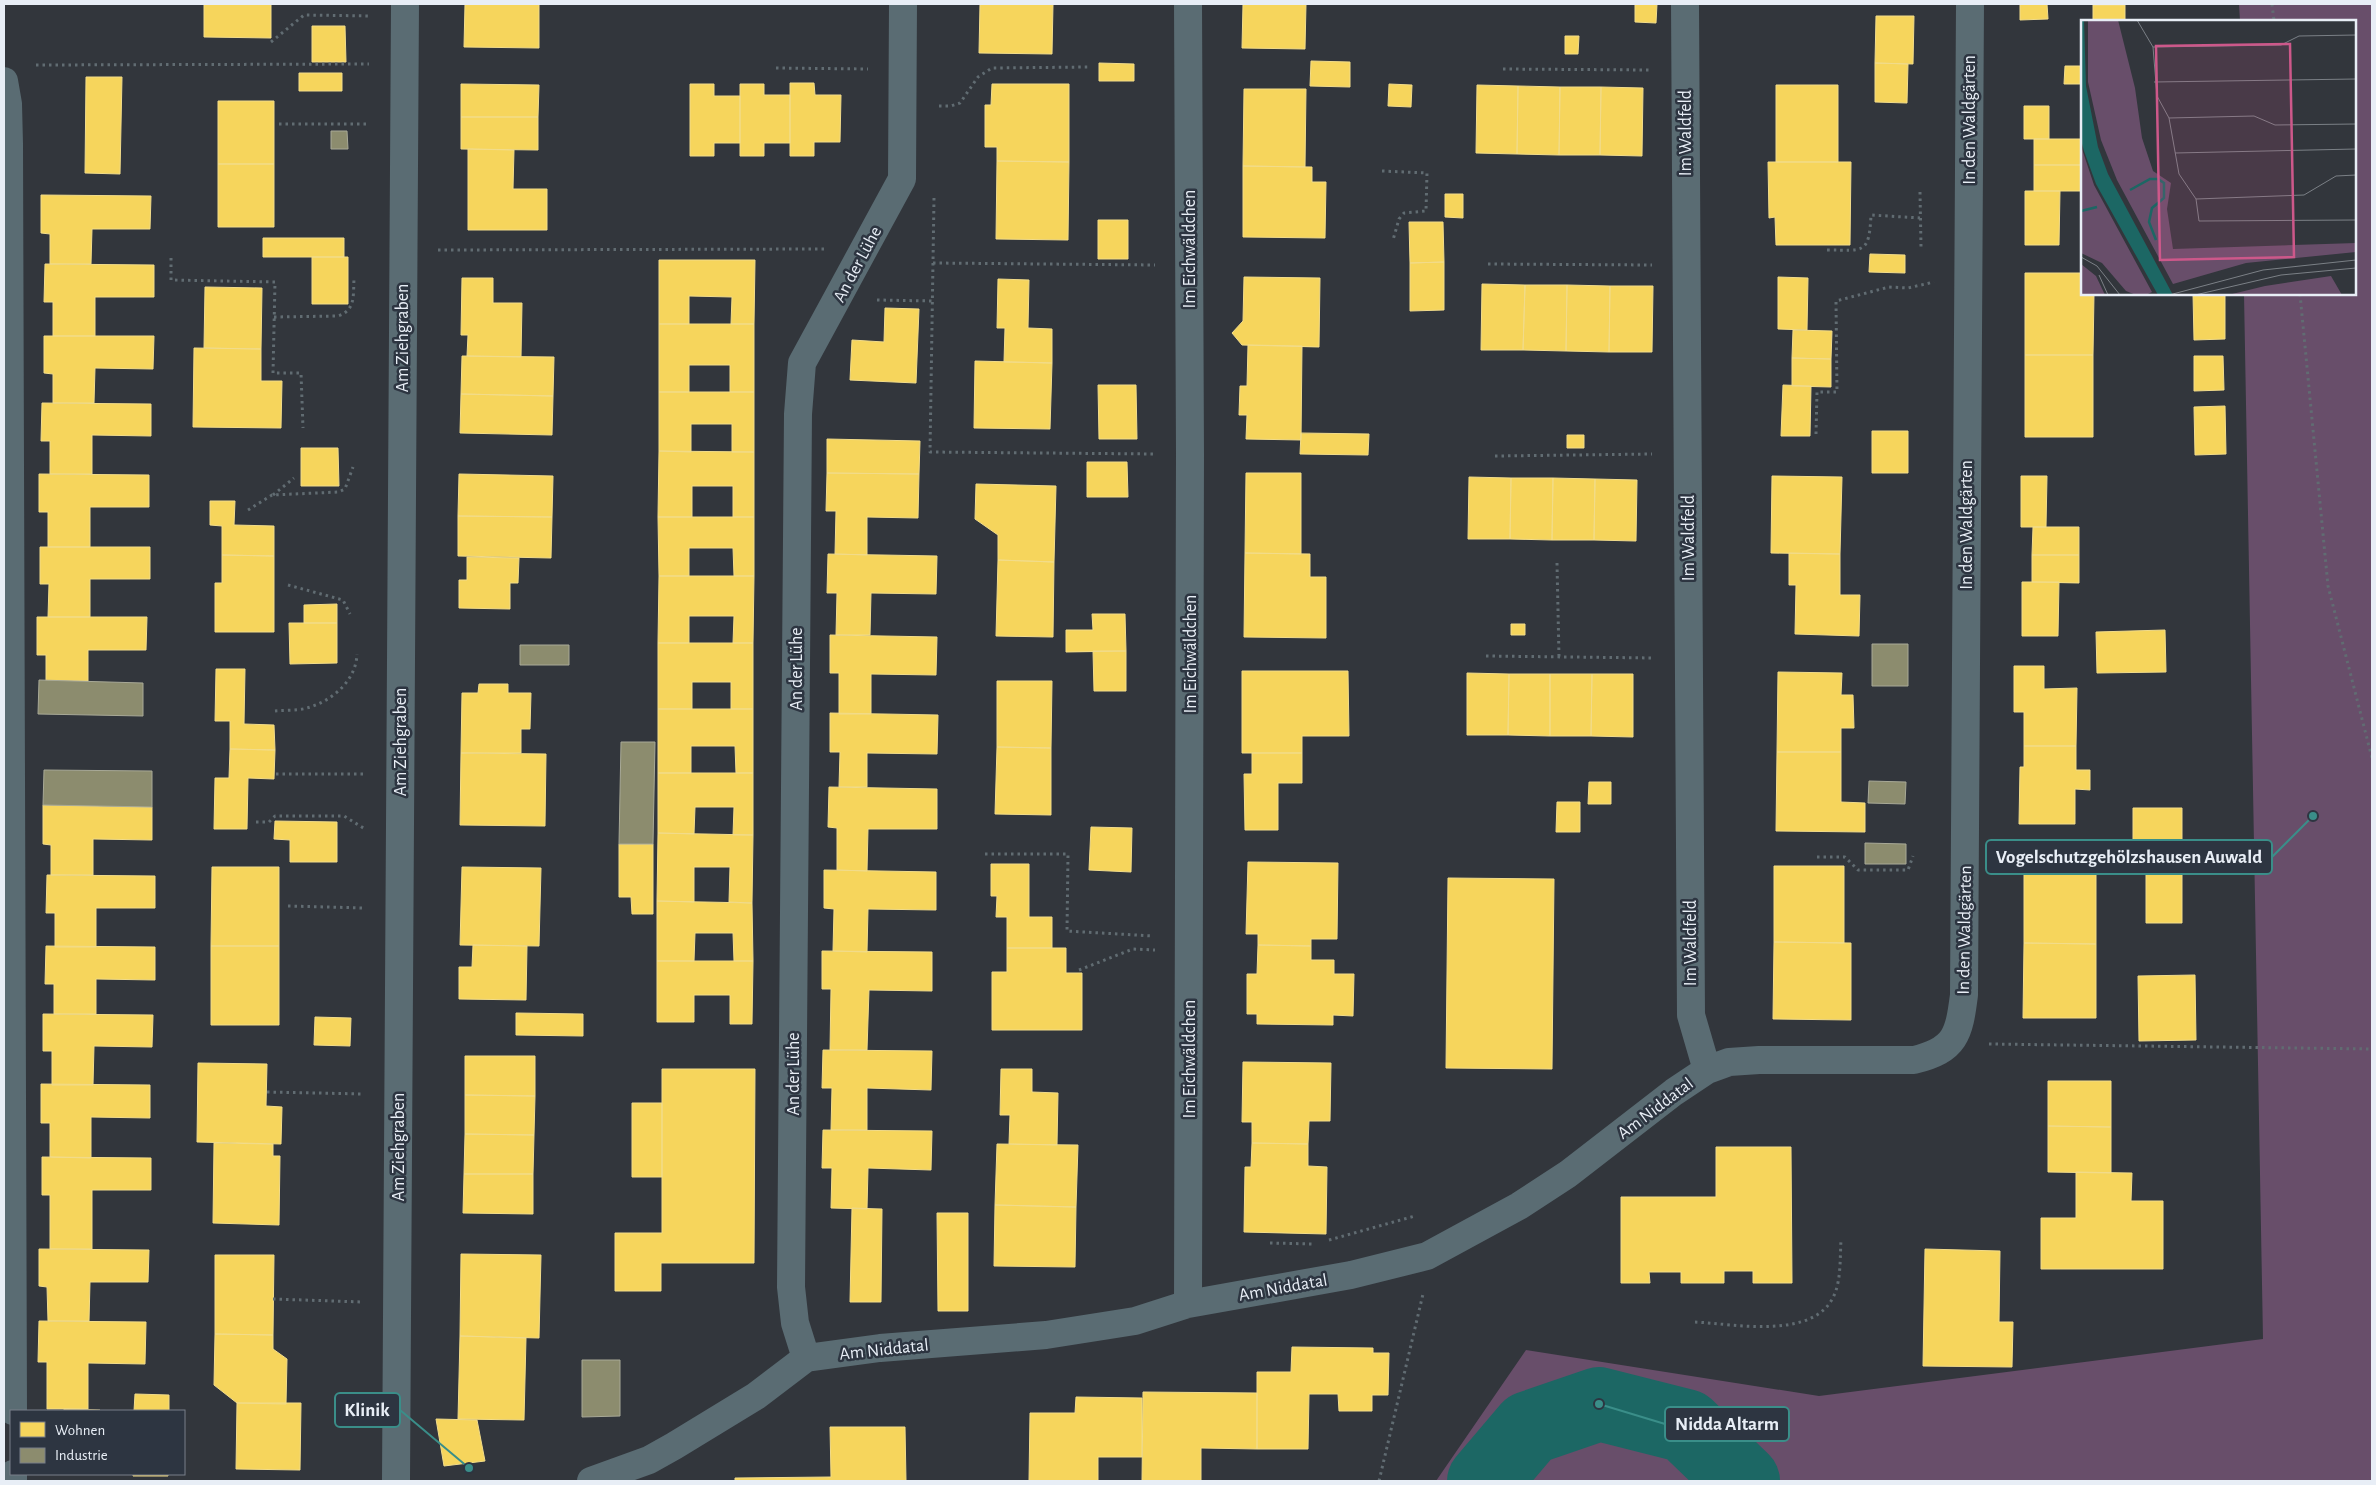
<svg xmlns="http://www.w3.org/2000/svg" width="2376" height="1485" font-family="'Alegreya Sans',sans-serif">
	<rect width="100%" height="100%" fill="#32363c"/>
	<path fill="#684e6a" d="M2239,4H2372V1481H1436L1526,1350L1819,1396L2263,1339L2244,294H2355V21H2240Z"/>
	<path fill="#f6d55c" stroke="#f2dc8a" d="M204,4H271V38L204,37Z
		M465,4H539V48L464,47Z
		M980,4H1053L1052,54L979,53Z
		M1243,4H1306L1305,49L1242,48Z
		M1635,4H1657L1656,23L1635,22Z
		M2020,4H2047L2048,19L2020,20Z
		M2093,5H2125V21H2093Z
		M1876,16H1914L1913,64L1875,63Z
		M312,26H345L346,62H312Z
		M1565,36H1579L1578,54H1565Z
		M1311,61L1350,62V87L1310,86Z
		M1099,63L1134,64V81H1099Z
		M1875,63L1908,64L1907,103L1875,102Z
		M2065,66H2082V159L2081,84H2064Z
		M299,73H342V91H299Z
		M86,77H122L120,174L85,173Z
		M790,83H814L815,95H841L840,142H814V156H790Z
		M461,84L539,85L538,117H461Z
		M690,84H714V96H740V143H714V156H690Z
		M740,84H764V95H790V143H764V156H740Z
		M992,84H1069V162L997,161V147H985V105H991Z
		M1389,84L1412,85L1411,107L1388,106Z
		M1477,85L1518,86L1517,154L1476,153Z
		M1776,85H1838V162H1776Z
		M1518,86L1560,87L1559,155L1517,154Z
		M1560,87H1601L1600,155H1559Z
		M1601,87L1643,88L1642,156L1600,155Z
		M1244,89H1306L1305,167L1243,166Z
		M218,101H274V164H218Z
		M2024,106H2049V139H2024Z
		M461,117H538V150L461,149Z
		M2034,139H2081V165H2034Z
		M468,149L514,150L513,189H547V230H468Z
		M997,161L1069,162L1068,240L996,239Z
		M1768,162H1851L1850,245H1776L1775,217L1769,218Z
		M218,164H274V227H218Z
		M2034,165H2081V191H2034Z
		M1243,166L1312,167V182H1326L1325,238L1243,237Z
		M2025,191H2060L2059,245H2025Z
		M1445,194H1463V218L1445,217Z
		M41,195L151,196L150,229H92L91,264H50V234L41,233Z
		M1098,220H1128V259H1098Z
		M1409,222H1443L1444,262L1410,263Z
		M263,238H344V257H263Z
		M1870,254L1905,255V273L1869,272Z
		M312,257H348V304H312Z
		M659,260H755L754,324H731L732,297L689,296V324H659Z
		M1444,262V310L1410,311V263Z
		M45,264L154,265V297H95V336H53V302H44Z
		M2025,273H2082V294H2094L2093,355H2025Z
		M1244,277L1320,278L1319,347L1242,345L1232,333L1243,321Z
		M1778,277L1808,278L1807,330L1778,329Z
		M462,278H493V303H522L521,357L467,356L468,335H461Z
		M998,279L1029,280L1028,328L1052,329V363L1004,362L1005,328H997Z
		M1482,284L1525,285L1523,350H1481Z
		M1525,285H1567L1566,351L1523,350Z
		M1567,285L1610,286L1609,352L1566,351Z
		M1610,286H1653L1652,352H1609Z
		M205,287L262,288L261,349L204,348Z
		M2193,294H2225V339L2194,340Z
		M885,308L919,309L916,383L850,380L852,340L884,342Z
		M659,324H754V392H730V365H689V392H659Z
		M1793,330L1832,331L1831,359L1792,358Z
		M44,336H154L153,369L95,368L94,403H53V374L44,373Z
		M1248,345L1302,346L1301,440L1246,439L1247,415H1239L1240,386H1247Z
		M194,348L261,349V381H282L281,428L193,427Z
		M2025,355H2093V437H2025Z
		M462,356L554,357L553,396L461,394Z
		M2194,356H2223L2224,390L2194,391Z
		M1792,358L1831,359V387L1792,386Z
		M975,361L1052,363L1050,429L974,428Z
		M1098,385H1136L1137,439H1099Z
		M1783,385L1811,386L1810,436H1781Z
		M659,392H754V452H732V424H691V452L659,451Z
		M461,394L553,396L552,435L460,433Z
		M42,403L151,404V436L92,435V474H50V441H41Z
		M2225,406L2226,454L2195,455L2194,407Z
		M1872,431H1908V473H1872Z
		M1301,433L1369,434L1368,455L1300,454Z
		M1567,435H1584V448H1567Z
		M827,439L920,441L919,474L827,473Z
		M301,448H338L339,486H301Z
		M659,451L754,452V517H733V486H692V517H658Z
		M1087,462H1127L1128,497H1087Z
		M827,473L919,474L918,518L867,517V555L835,554L836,511H826Z
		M1246,473H1301V554L1245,553Z
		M39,474L149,475V507H90V547H48V512H39Z
		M459,474L553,476L552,517L458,516Z
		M1772,476L1842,477L1840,554L1771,553Z
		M2021,476H2047L2046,527H2021Z
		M1469,477L1511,478L1510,539H1468Z
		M1511,478H1553L1552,540L1510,539Z
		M1553,478L1595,479L1594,540H1552Z
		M1595,479L1637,480L1636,541L1594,540Z
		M976,484L1056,486L1054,562L998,560V535L975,519Z
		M210,501H235L234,525L274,526V556L222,555V526L210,525Z
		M458,516L552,517L551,558L458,556Z
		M658,517H754V576H734L733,548H689V576H659Z
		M2033,527H2079V555H2032Z
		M40,547H150V579H90V617H48L49,584H40Z
		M1245,553L1310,554V577H1326V638L1244,637Z
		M1789,553L1840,554V595H1860L1859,636L1795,634L1796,585H1789Z
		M828,554L937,556L936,594L871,593L870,635H836L837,593H827Z
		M222,555L274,556V632H215V583H222Z
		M2032,555H2079V583L2032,582Z
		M467,557L519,558L518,583H510V609L459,608V580H467Z
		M998,560L1054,562L1053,637L996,636Z
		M659,576H754L753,643H733L734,616H689V643H658Z
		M2022,582H2059L2058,636H2022Z
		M337,604V623H304V605Z
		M1092,614H1125L1126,651L1066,652V630H1093Z
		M37,617H147L146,650H88V681H46V655H37Z
		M289,623H337V663L290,664Z
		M1511,624H1525V635H1511Z
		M2165,630L2166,672L2097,673L2096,632Z
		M830,635L937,637L936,675L871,674V714H839V673H830Z
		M658,643H753V709H731V682H692V709H658Z
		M1093,651H1126V691H1094Z
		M2014,666H2044V689L2077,688L2076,746H2024V712H2014Z
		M216,669H245L244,724L274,725L275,750L230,749V721H215Z
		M1242,671H1348L1349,736H1302V753H1242Z
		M1778,672L1842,673L1841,695H1853L1854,728H1841V752H1777Z
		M1467,673L1509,674L1508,735H1467Z
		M1509,674H1550V736L1508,735Z
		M1550,674H1592L1591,736H1550Z
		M1592,674H1633V737L1591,736Z
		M997,681H1052L1051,748L997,747Z
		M479,684H508V693H531L530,729H521V753H461L462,693H478Z
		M658,709H753V773H736L735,746H691V773H658Z
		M830,713L938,715L937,754L867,753V787H839L840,752H830Z
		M2024,746H2076V770H2090V790L2075,789V824H2019L2020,767H2024Z
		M997,747L1051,748V815L995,814Z
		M230,749L275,750L274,779L248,778L247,829H214L215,778H229Z
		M1777,752H1841V802L1865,803V832L1776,831Z
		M461,753L546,754L545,826L460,825Z
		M1252,753H1302V783H1278V830H1245L1244,774H1252Z
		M658,773H753V835H733L734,807H695L694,834L658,833Z
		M1589,782H1611V804H1588Z
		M829,787L937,789V829H868L867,871L837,870V828L828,827Z
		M1557,802H1580V832H1556Z
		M43,805L152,807V840L93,839V875H51V845L43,844Z
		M2133,808H2182V845H2133Z
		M275,821L337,822V862H290V840L274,839Z
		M1091,827L1132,828L1131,872L1089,870Z
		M658,833L753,835L752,903L729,902L730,867H694V902L657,901Z
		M619,844H653V914H632L631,897H619Z
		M2146,845H2182V923H2146Z
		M1248,862L1338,863L1337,939H1311V946L1258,945V934H1246Z
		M991,864H1029V917H1052V948H1007V917H996L997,896H991Z
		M1774,866H1844V943L1774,942Z
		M212,867H279V946H211Z
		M462,867L541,868L539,946L460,945Z
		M2024,869L2096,870V944L2024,943Z
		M824,870L936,872V910L868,909L867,952L833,951L834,909L824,908Z
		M47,875L155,876V908H96V947H55V913H46Z
		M1448,878L1554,879L1552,1069L1446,1068Z
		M657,901L752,903L753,961H734L733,933H695L694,961H657Z
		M1774,942L1851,943V1020L1773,1019Z
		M2024,943L2096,944V1018H2023Z
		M473,945L527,946L526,1000L459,999V967H472Z
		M1258,945L1311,946V960H1334V974H1354L1353,1016L1333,1015V1025L1257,1024V1014H1247V974H1257Z
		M46,946L155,947V980L96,979V1014H54V984H45Z
		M211,946H279V1025H211Z
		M1007,948H1066V973H1082V1030H992V972H1007Z
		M822,951L932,952V991L869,990L867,1050H830L831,989H822Z
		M657,961H753L752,1024H730V995H694V1022H657Z
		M2195,975L2196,1040L2139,1041L2138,976Z
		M516,1013L583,1014V1036L516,1035Z
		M43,1014L153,1015L152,1047L94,1046L93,1085H52V1051H43Z
		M315,1017L351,1018L350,1046L314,1045Z
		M823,1050L932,1051L931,1090L867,1088V1130H831L832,1088H822Z
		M465,1056H535V1096L465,1095Z
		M1243,1062L1331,1063L1330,1121H1309L1308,1144L1252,1143V1122H1242Z
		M198,1063L267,1064L266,1106L282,1107L281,1144L197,1142Z
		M662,1069H755L754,1263H661V1291H615V1233H662Z
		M1001,1069H1032V1092L1058,1093L1057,1145L1009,1144L1010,1115H1000Z
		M2048,1081H2111V1127L2048,1126Z
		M41,1084L150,1085V1118L91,1117V1158L50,1157V1123H41Z
		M465,1095L535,1096L534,1135L465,1134Z
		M632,1103H662V1177H632Z
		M2048,1126L2111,1127V1173L2048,1172Z
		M823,1130L932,1131L931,1170L868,1168L867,1209L831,1208L832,1168H822Z
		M465,1134L534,1135L533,1174H464Z
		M214,1143L273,1144V1156H280L279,1225L213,1223Z
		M1252,1143L1308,1144V1166L1327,1167L1326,1234L1244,1232L1245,1167H1251Z
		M997,1144L1078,1145L1076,1207L995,1205Z
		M1716,1147H1791L1792,1283H1753V1271H1724V1283H1681V1272H1649L1650,1283H1621V1197H1716Z
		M42,1157L151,1158V1190H92V1249H50V1195H42Z
		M2076,1172L2132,1173L2131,1201H2163V1269H2041V1218H2076Z
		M464,1174H533V1214L463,1213Z
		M995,1205L1076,1207L1075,1267L994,1266Z
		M852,1208L882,1209L881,1302H850Z
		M937,1213H968V1311H938Z
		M39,1249L149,1250L148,1282H90L89,1321H48L47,1287L39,1286Z
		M1925,1249L2000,1251L1999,1322H2013L2012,1367L1923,1366Z
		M461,1254L541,1255L539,1338L460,1336Z
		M215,1255H274L273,1335L215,1334Z
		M39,1321L146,1322L145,1364L88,1363V1409H47V1362H38Z
		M215,1334L273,1335V1349L287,1359L286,1404L237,1403L214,1385Z
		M460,1336L526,1338L524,1420L458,1419Z
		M1292,1347L1373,1348V1353H1389L1388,1395H1372V1411H1339L1338,1394H1309L1308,1449H1257V1372H1291Z
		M1143,1392L1257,1393V1449L1201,1448V1481H1142Z
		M135,1394L169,1395V1411H134Z
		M1076,1397L1142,1398V1457H1098V1481H1029L1030,1413H1075Z
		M237,1403H301L300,1470L236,1469Z
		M64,1409L100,1410V1411H64Z
		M436,1419L477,1420L485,1461L444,1466Z
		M830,1427H905L906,1481H735V1478L831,1477Z
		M133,1474H168V1476H133Z"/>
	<path fill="#8c8c6e" stroke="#a8a997" d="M331,131H347L348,149H331Z
		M1872,644H1908V686H1872Z
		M520,645H569V665H520Z
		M39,680L143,683V716L38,714Z
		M621,742H655L653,844H619Z
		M44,770L152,771V807L43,805Z
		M1869,781L1906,782L1905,804L1868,803Z
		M1865,843L1906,844V864H1865Z
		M582,1360H620V1416L582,1417Z"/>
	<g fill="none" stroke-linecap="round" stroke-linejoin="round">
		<path stroke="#1c6764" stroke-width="74" d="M1484,1481L1529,1428L1599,1404L1686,1426L1743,1481"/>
		<path stroke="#616c72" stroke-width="3" stroke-dasharray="2.5 4" stroke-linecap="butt" d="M2272,4L2274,21
			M271,42L304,15L371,16
			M36,65L369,64
			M776,68L868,69
			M1503,69L1650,70
			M939,106H951L960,103L978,77L992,68L1089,67
			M279,124H368
			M1382,171L1427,173L1426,211L1404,213L1399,219L1393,240
			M1920,192L1921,247
			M934,198L930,452L1155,454
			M438,250L824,249
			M1827,250C1864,250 1869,255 1871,215L1920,218
			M171,258V280L275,282L273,373H301L303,428
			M933,263L1155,265
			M1488,264L1652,265
			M2300,294L2328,586L2372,758
			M877,300L932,301
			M274,317L338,316C356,310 353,295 354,279
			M1816,434L1817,392H1837L1836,301L1889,287L1908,288L1934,282
			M1495,456L1652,454
			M273,495L294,478
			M248,510L272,495L338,492L345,489L353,467
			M1557,563L1559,657
			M288,585L343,600L350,614
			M1486,656L1655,658
			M275,711C285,710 297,711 307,708C332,701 356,681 357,654
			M276,774H365
			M256,822H269L275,816H344L365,829
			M985,854H1068L1067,931L1153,936
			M1817,857H1845L1858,870H1908L1913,856
			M288,906L364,908
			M1079,970L1133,949L1155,950
			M1989,1044L2372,1049
			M267,1092L364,1094
			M1329,1240L1415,1216
			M1270,1243L1313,1244
			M273,1299L363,1302
			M1695,1322C1735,1324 1817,1341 1835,1293C1841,1278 1840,1257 1841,1240
			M1379,1481L1423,1294"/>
		<path stroke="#5a6c73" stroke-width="28" d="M1188,4L1190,454L1188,1304
			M1685,4L1691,1015L1707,1070
			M4,81L8,104L9,144L13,1411
			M806,1358L795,1323L791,1287L798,414L802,363L902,179L903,4
			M13,1474V1481
			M396,1481L405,4
			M591,1481L649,1460L674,1446L756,1396L806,1358L880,1348L1046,1335L1135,1321L1188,1304L1351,1275L1427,1256L1519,1206L1568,1174L1674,1092L1707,1070L1729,1062L1759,1060H1914C1956,1050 1959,1034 1964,995L1970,4"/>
	</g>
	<g text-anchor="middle" stroke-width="5" stroke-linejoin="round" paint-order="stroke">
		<g font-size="18" fill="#e8eef6" stroke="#2d3541">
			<text transform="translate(1969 120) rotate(-90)" y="6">In den Waldgärten</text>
			<text transform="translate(1685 133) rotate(-90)" y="6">Im Waldfeld</text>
			<text transform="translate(1189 249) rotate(-90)" y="6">Im Eichwäldchen</text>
			<text transform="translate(857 264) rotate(-62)" y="6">An der Lühe</text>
			<text transform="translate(402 338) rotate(-90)" y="6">Am Ziehgraben</text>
			<text transform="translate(1966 525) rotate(-90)" y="6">In den Waldgärten</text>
			<text transform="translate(1688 538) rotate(-90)" y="6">Im Waldfeld</text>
			<text transform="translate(1190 654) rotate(-90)" y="6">Im Eichwäldchen</text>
			<text transform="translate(796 669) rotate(-90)" y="6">An der Lühe</text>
			<text transform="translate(400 742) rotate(-90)" y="6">Am Ziehgraben</text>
			<text transform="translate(1964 930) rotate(-89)" y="6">In den Waldgärten</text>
			<text transform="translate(1690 943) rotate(-90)" y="6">Im Waldfeld</text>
			<text transform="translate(1189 1059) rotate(-90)" y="6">Im Eichwäldchen</text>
			<text transform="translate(793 1074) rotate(-90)" y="6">An der Lühe</text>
			<text transform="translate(1655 1108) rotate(-37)" y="6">Am Niddatal</text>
			<text transform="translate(398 1147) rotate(-90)" y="6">Am Ziehgraben</text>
			<text transform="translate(1283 1287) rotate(-10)" y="6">Am Niddatal</text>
			<text transform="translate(884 1349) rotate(-6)" y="6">Am Niddatal</text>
		</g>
	</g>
	<g transform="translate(2081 20)">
		<rect width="275" height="275" fill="#32363c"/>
		<path d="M7,0H37L54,68L61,118L72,151L90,163L86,189L92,229L275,223V232L165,243L92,264L36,160L20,120L7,62ZM0,126L13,165L71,272L67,274L55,275L45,271L21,243L0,233ZM0,244L15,256L24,275H0ZM250,256L261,275H147L184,266Z" fill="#684e6a"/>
		<path d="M0,0H3L5,66L17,127L27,154L92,275H77L15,164L3,131L0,120Z" fill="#1c6764"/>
		<path fill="none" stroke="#1c6764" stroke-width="2.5" d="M49,170L69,159H77L83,163V178L71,188L68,202L75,220M0,191L16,187"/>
		<path fill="none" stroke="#7b8086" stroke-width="1" d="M56,0L72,27L76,76L88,98L98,154L115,179L118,201L275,200M72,27L200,25L218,16L275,15M73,62L275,59M88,98L173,96L194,105L275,104M94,133L275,129M115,179L223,175L255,156L275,155M0,237L16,246L39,275M18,255L27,275M88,275L182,250L275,240M114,275L200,255L275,248"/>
		<path fill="#cd588a" fill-opacity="0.15" stroke="#cd588a" stroke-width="2.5" d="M209,24L213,237L79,240L75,26Z"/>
		<rect width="275" height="275" fill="none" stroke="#e8eef6" stroke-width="2.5"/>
	</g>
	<path fill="none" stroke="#3a8e89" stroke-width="2" d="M2313 816L2272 857M469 1468L400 1410M1599 1404L1665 1424"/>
	<g fill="#3a8e89" stroke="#2d3541" stroke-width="2">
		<circle cx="2313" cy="816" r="5"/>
		<circle cx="469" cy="1468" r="5"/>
		<circle cx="1599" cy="1404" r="5"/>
	</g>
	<g fill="#2d3541" stroke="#3a8e89" stroke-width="2">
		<rect x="1986" y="840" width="286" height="34" rx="5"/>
		<rect x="335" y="1393" width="65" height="34" rx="5"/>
		<rect x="1665" y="1407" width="124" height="34" rx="5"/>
	</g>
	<g font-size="19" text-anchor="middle" font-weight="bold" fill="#e8eef6">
		<text x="2129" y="863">Vogelschutzgehölzshausen Auwald</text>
		<text x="367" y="1416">Klinik</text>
		<text x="1727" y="1430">Nidda Altarm</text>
	</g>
	<rect width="2376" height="1485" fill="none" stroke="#e8eef6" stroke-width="10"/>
	<rect x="10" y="1410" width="175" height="65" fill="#2d3541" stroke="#787f89"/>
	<rect x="20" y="1422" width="25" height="15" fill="#f6d55c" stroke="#787f89"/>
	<text x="55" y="1435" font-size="15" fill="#e8eef6">Wohnen</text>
	<rect x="20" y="1448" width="25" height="15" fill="#8c8c6e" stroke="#787f89"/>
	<text x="55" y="1460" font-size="15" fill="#e8eef6">Industrie</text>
</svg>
